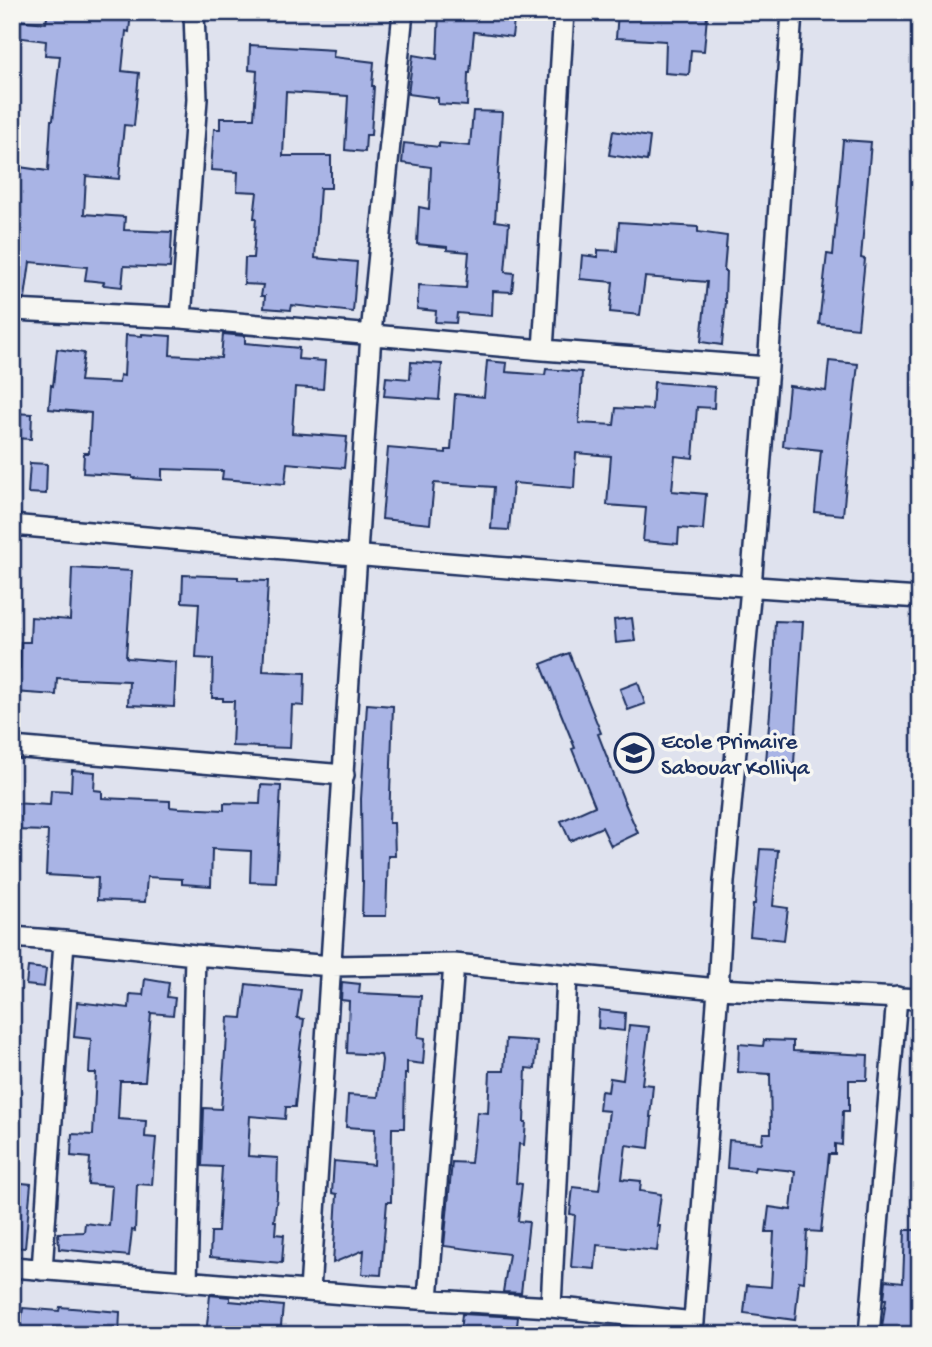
<svg xmlns="http://www.w3.org/2000/svg" width="932" height="1347" font-family="'Gochi Hand',sans-serif">
	<rect width="100%" height="100%" fill="#dfe2ee"/>
	<filter id="ink" filterUnits="userSpaceOnUse"><feTurbulence type="fractalNoise" baseFrequency=".0143" numOctaves="2"/><feDisplacementMap in="SourceGraphic" scale="14" xChannelSelector="R" yChannelSelector="G"/><feConvolveMatrix kernelMatrix="1 2 1 2 8 2 1 2 1" color-interpolation-filters="sRGB"/></filter>
	<g filter="url(#ink)">
		<path fill="#a9b4e5" stroke="#1b2f5e" stroke-width="2" d="M48,12H131L129,32L126,31L122,71L139,73L134,126L124,125L119,179L86,176L84,214L125,217L124,230L172,232L170,268L124,266L122,287L103,285L104,282L85,280L87,267L30,262L25,298H12V166L48,171L51,120H53L60,56L45,55L46,41L15,37L17,20L46,23Z
			M439,12H515L512,37L474,32L470,73H468L467,106L438,104V98L408,94L413,55L437,59Z
			M618,12H703V16H707L704,51L691,50L689,75L665,73L666,41L616,38Z
			M250,45L334,50L333,57L374,62L372,86H374L371,135H366L365,152L345,150L348,96L286,92L283,156H331V188H320L315,258L357,262L353,312L292,305L291,310L264,308L265,296H261L263,285L244,284L245,258H253L256,218H254L257,192L237,191L238,172L211,170L214,129H220V118H254L257,71L249,70Z
			M473,111L502,112L495,221L509,223L505,272L514,273L512,292L493,291L492,316L457,313L456,323L435,322L436,311L417,309L419,285L466,288L469,252L447,250V247L417,244L419,207L429,209L431,167L402,163L404,143L439,147V143L470,146Z
			M613,131L650,137L647,161L609,155Z
			M843,140L871,142L861,258L865,259L858,328L819,324L827,254L833,255Z
			M619,222L698,227V232L727,236L724,271H726L725,301H726L722,345L701,342L707,282L645,277L640,315L610,312L613,282L580,279L582,255L598,257V250L617,251Z
			M142,334L171,336L170,355L221,358L223,334L245,336V343L299,348L298,359L325,361L323,389L295,387L292,433L347,437L344,468L287,463L285,484L222,479L223,471L162,469V480L132,478V476L83,473L84,453H89L91,413L49,409L51,385L53,386L57,349L84,353L80,381L119,383L120,375L124,376L126,335L142,336Z
			M487,361L507,363L506,372L545,375L546,369L582,372L579,423L614,425L616,408L652,410L654,382L715,387L714,408L697,407L693,458L675,456L672,491L706,494L703,530L679,528L678,544L643,541L646,508L607,505L611,456L576,453L574,488L513,483L509,530L491,529L494,487L434,483L430,524L382,519L388,448L446,453V450H451L455,394L484,397Z
			M829,361L858,364L848,453H849L843,515L815,512L821,450L783,446L789,386L826,391Z
			M411,362L442,364L439,400L384,396L386,377L410,379Z
			M12,413L32,414L31,439L12,438Z
			M30,463L47,464L46,494L28,493Z
			M72,568L132,571L126,657L128,658L176,662L174,707L128,705L129,681L57,678L56,695L14,692L15,667L20,668L21,642H30L31,617L70,620Z
			M183,575L238,577V580L268,581L263,671L305,673L304,706L292,705L290,748L232,746L234,701H223V698H212L213,659L196,658L199,603L182,602Z
			M632,618L635,641L616,643L614,620Z
			M775,621L803,622L794,763L766,762L772,688Z
			M569,653L601,733L598,734L624,801L638,833L611,846L602,827L570,841L561,821L595,806L572,749L575,748L541,664Z
			M638,682L645,704L628,710L620,689Z
			M367,704L393,706L389,823H394L395,856H388L386,916H362L363,881H362L361,799Z
			M72,770L95,772L94,790L102,791V798L170,801V807L179,808L224,810V803L260,804L261,785L281,786L276,883L250,882L251,851L212,849L211,886L182,884V879L147,877L145,902L97,900L98,878L46,875L48,831L12,830V803L50,805L51,790L71,791Z
			M760,849L778,850L773,906L788,908L784,940L750,936L753,904H755Z
			M28,967L46,969L44,987L26,985Z
			M145,979L169,983L167,997L175,998L173,1015L151,1013L145,1081H120L118,1119L146,1121L145,1137L156,1138L152,1185L137,1184L135,1231L132,1230L129,1256L59,1249L58,1233L84,1232L85,1223L109,1226L112,1186L88,1184L90,1158L71,1156L72,1134L93,1135L96,1073H89L91,1039L74,1037L77,1002L129,1008L130,994L143,995Z
			M342,982L360,984L359,993L421,996L418,1037L425,1038L423,1064L407,1062V1074H405L404,1128H392L391,1202H387L381,1275L362,1274L364,1250L333,1263L337,1194L332,1193L334,1161L374,1165L375,1129L346,1127L348,1095L378,1097L382,1060L381,1055L347,1053L349,1001L341,1000Z
			M246,984L301,990L297,1018L304,1019L299,1056H300L295,1107H286L285,1119L250,1116L248,1156L278,1158L277,1196L274,1221H276L275,1234L284,1235L282,1263L210,1257L211,1232H218L222,1167L202,1166L204,1108L221,1109L225,1052H226L228,1017L242,1018Z
			M599,1010L625,1013L624,1031L598,1028Z
			M629,1025L649,1027L642,1084L653,1085L650,1117H652L649,1148L626,1145L622,1179L641,1181L640,1191L661,1194L657,1226H660L657,1251L597,1245L595,1269L571,1267L575,1215L570,1214L573,1187L599,1190L609,1111L599,1110L601,1091L608,1092L610,1078L623,1080Z
			M506,1039L537,1041L535,1069L526,1068L524,1122H526L524,1145L519,1144L516,1183L522,1184L518,1221L529,1222L521,1293L503,1292L509,1254L444,1246L452,1162L471,1163L473,1144H474L477,1112L488,1113L490,1071H504Z
			M764,1040L793,1041V1051L868,1055L867,1080H849V1111H843L842,1145L835,1144V1154H829L821,1232L807,1231L804,1282L799,1281L795,1320L744,1313L747,1285L771,1287L774,1232H766L769,1207L791,1210L795,1171L755,1167L754,1171L727,1168L729,1140L762,1143L763,1133H771L770,1074L738,1072L739,1044L763,1046Z
			M12,1182L31,1184L25,1248L12,1247Z
			M905,1230H920V1335H881L886,1299H884L886,1280L903,1282Z
			M210,1295L230,1297V1301L283,1306L280,1335H206Z
			M60,1307L120,1312L119,1335H71L20,1330L23,1308L59,1311Z
			M462,1314L518,1317L516,1335L460,1332Z"/>
		<g fill="none" stroke-linecap="round" stroke-linejoin="round">
			<g stroke="#1b2f5e" stroke-width="24">
				<path id="street" d="M12,310L181,318L543,350L768,367
					M181,318L197,99L194,12
					M543,350L564,12
					M12,525C315,552 617,579 920,598
					M12,747L344,775
					M12,937L64,941L195,955L332,966L454,964L718,989L920,999
					M12,1267L368,1296L551,1307L694,1322
					M42,1270L64,941
					M187,1282L195,955
					M310,1291L371,334L403,12
					M428,1299L454,964
					M551,1307L567,975
					M693,1335L718,989L724,882L751,587L768,367L792,12
					M869,1335L897,997"/>
			</g>
			<use href="#street" stroke="#f6f6f2" stroke-width="19"/>
		</g>
	</g>
	<defs>
		<g id="school-ring" transform="scale(2.0125)"><circle r="9.5" fill="#f6f6f2" stroke="#1b2f5e" stroke-width="1.5"/><path d="M0-5L7-2L0 1L-7-2ZM-4 1L0 2.5L4 1V4Q0 6-4 4Z" fill="#1b2f5e"/></g>
	</defs>
	<g fill-rule="evenodd">
		<use href="#school-ring" x="634" y="753"/>
	</g>
	<g text-anchor="middle" stroke-width="7" stroke-linejoin="round" paint-order="stroke">
		<g font-size="23" fill="#1b2f5e" stroke="#f6f6f2" text-anchor="start">
			<text x="661" y="748">Ecole Primaire<tspan x="661" dy="26">Sabouar Kolliya</tspan></text>
		</g>
	</g>
	<rect width="932" height="1347" fill="none" stroke="#f6f6f2" stroke-width="42"/>
	<rect x="21" y="21" width="890" height="1305" fill="none" stroke="#1b2f5e" stroke-width="2.5" filter="url(#ink)"/>
</svg>
